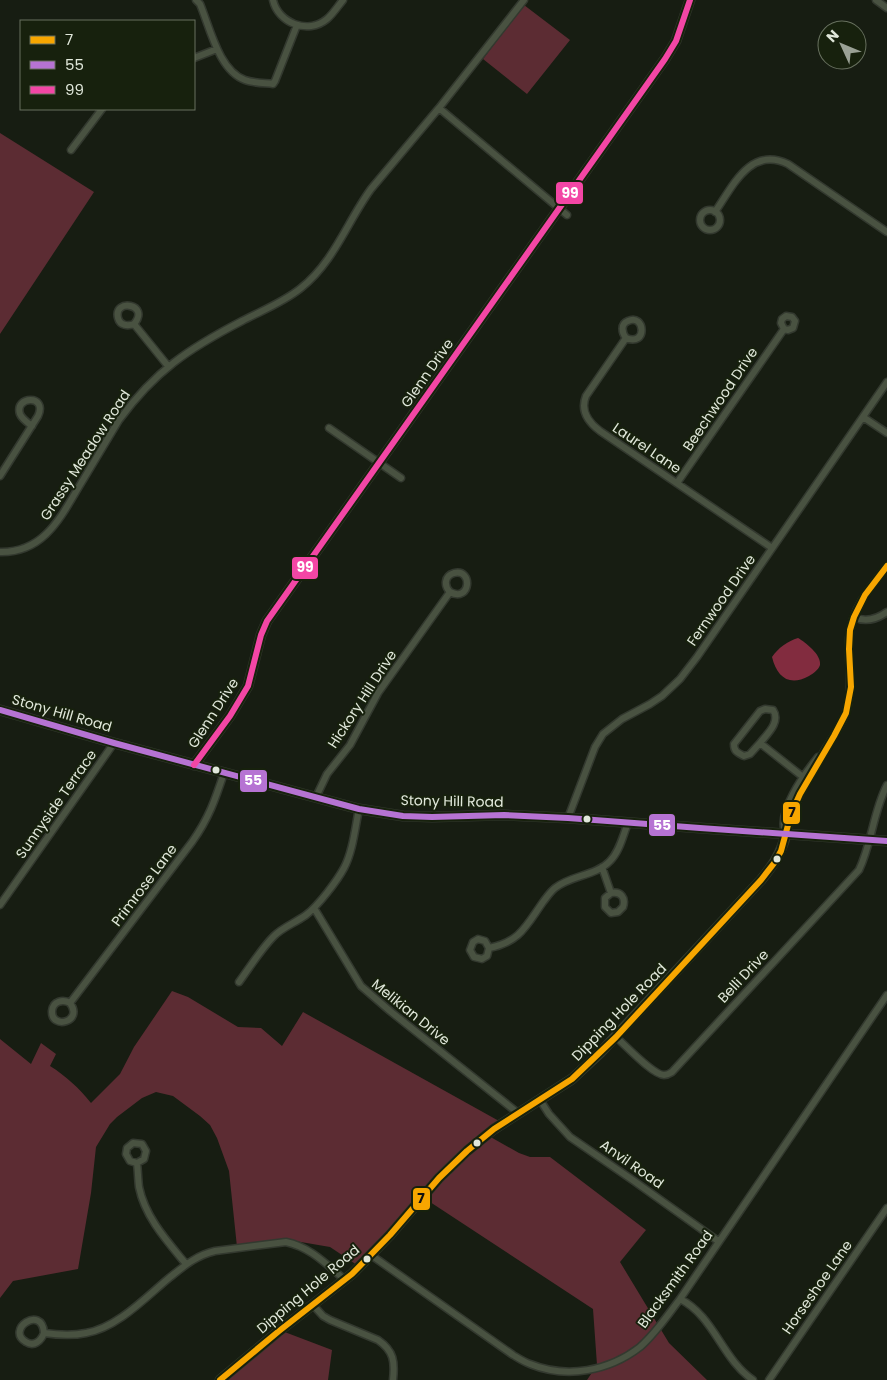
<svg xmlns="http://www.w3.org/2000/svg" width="887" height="1380" font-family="Poppins,sans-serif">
	<rect width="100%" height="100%" fill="#171d12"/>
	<path fill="#5c2c33" d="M524,5L570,40L527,94L483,59Z
		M0,133L94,192L0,334Z
		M172,991L188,997L238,1027L261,1028L282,1046L303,1012L499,1121L487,1135L519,1153L530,1157H550L646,1230L620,1262L669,1343L707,1380H587L597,1365L593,1309L427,1200L399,1232L360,1267L330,1247L295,1241L237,1247L229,1171L217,1138L210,1125L200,1116L173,1096L156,1092L142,1098L117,1117L110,1124L96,1147L91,1193L78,1269L13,1281L0,1298V1039L31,1064L41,1043L56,1054L50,1066C66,1076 79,1088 91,1103L120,1074L134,1047Z
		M282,1331L332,1350L328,1380H218Z"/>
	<path fill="#822c3f" d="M798,638C805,642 822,655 820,665C819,669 813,674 809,676C789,687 777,677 772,657C778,648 788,641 798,638Z"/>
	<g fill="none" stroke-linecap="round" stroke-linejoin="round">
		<g stroke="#33392f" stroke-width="9">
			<path id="street" d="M196,0L200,4C210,28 219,71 245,80C253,83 264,83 273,84L275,81L297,25
				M273,0C278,23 308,35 327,19C333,14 338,6 343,0
				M876,0L887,8
				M194,58L217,49
				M439,108L567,215
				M71,150L102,109
				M700 220a10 10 0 1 1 20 0a10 10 0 1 1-20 0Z
				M715,212C733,186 750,146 788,164L887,232
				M134,324C128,326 120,326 118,318C113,298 151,304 134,324L168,366
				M626,338C648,347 645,313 628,321C620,324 622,333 626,338L586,396C580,411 588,422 600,431L772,548
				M863,417L887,433
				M329,428L401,478
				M0,476L38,416C48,394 14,396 20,414C22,419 28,423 32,426
				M677,483L784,329L781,323L782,319L786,316L792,317L795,321L793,328L788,330L784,329
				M0,552C46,553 62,514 83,480C95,460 107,440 119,420C155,371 188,349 242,321C261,311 284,302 301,288C334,262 347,222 371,189L439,108L524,0
				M854,617C866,623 877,619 887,612
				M760,743L750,754L744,756C738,753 734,752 734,744L760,711L765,709L773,710C781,722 767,734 760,743L803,777
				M316,797L327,774L350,745L378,693L450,592C444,586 444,576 454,573C473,568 471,603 450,592
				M568,818L595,747L603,734L622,719L650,704L662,696L680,679L697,657L887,382
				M786,834C775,814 805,773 818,757
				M786,835C792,804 810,775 826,748C833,737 840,727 845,715C854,690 848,665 849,639C851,610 869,588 887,566
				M602,867L611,893C621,891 626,898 623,907L618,912L611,913L605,907V898L611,893
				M0,905L114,743
				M314,908L361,986L390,1011L518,1113
				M489,948L487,956L482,959L474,957L470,950L473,942L478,939L485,941L489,948C520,942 526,926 543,902C547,897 550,892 555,888C571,875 596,876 610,861C620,851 623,835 628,823
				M239,982C250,967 261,949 274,936C283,927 295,923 306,915C318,906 337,881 344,868C353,851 355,828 359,809
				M70,1003C84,1022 51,1030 52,1011C53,1001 63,999 70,1003L192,842C209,818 215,800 224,773
				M616,1037C625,1045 653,1075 664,1075C668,1075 669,1074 672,1072L859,870C872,843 873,812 887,785
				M540,1100L549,1114L570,1137L634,1181L718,1241
				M137,1163L144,1159L146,1151L142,1144L133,1143L127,1148L126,1154L130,1161L137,1163C138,1171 138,1179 139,1187C145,1217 167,1241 186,1264
				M371,1255L513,1355C518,1358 524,1362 530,1364C567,1379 609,1371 640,1347C656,1333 667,1316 680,1299L887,995
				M680,1299C714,1316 722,1359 753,1380
				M313,1305L323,1316L330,1320L378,1340C394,1351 395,1362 393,1380
				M44,1333C41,1341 34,1347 26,1342C5,1330 42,1304 44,1333C58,1335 72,1336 86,1333C117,1328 146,1297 169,1278C184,1266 197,1255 215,1251L286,1242C310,1247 326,1264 344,1279
				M769,1380L887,1208"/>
		</g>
		<g stroke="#33392f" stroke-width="11">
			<path id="secondary" d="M0,710L114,743L359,809L403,816L432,817L504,815L568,818L700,828L887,841
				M194,765L230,716L248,686L261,635L267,621L665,59L676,41L690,0
				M220,1380L279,1331L352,1274L390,1235L439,1178L467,1151L494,1129L572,1079L600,1053L761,880C774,864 780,855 786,835"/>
		</g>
		<use href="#street" stroke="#495241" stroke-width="6"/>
		<use href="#secondary" stroke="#525e48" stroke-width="9"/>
		<g stroke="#17210d" stroke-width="10">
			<path id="bus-1" d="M220,1380L279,1331L352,1274L390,1235L439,1178L467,1151L494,1129L572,1079L616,1037L761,880L775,862L781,851L791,814L800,794L834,736L846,713L851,687L849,649L850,630L854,617L865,595L887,566"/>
		</g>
		<g stroke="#17210d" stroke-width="10">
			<path id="bus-2" d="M0,710L114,743L359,809L403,816L432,817L504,815L568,818L700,828L887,841"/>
		</g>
		<g stroke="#17210d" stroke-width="10">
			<path id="bus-3" d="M194,765L230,716L248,686L261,635L267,621L665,59L676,41L690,0"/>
		</g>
		<use href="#bus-1" stroke="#f7a600" stroke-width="6"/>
		<use href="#bus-2" stroke="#b673d3" stroke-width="6"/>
		<use href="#bus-3" stroke="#f346a5" stroke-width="6"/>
	</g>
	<g fill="#e1e8db" stroke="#17210d" stroke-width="2">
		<circle cx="216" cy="770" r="4.5"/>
		<circle cx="587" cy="819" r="4.5"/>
		<circle cx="777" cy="859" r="4.5"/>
		<circle cx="477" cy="1143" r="4.5"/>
		<circle cx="367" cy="1259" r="4.5"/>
	</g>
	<g text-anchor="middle" stroke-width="4" stroke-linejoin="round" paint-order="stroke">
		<g font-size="14" fill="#e1e8db" stroke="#17210d">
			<text transform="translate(427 373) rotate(-55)" y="5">Glenn Drive</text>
			<text transform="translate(720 399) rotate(-56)" y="5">Beechwood Drive</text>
			<text transform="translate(647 448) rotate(34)" y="5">Laurel Lane</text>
			<text transform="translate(85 455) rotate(-57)" y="5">Grassy Meadow Road</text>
			<text transform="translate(721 600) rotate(-55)" y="5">Fernwood Drive</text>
			<text transform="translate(362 699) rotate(-57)" y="5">Hickory Hill Drive</text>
			<text transform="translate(62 713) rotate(16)" y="5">Stony Hill Road</text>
			<text transform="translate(213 713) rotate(-57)" y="5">Glenn Drive</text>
			<text transform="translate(452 801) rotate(1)" y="5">Stony Hill Road</text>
			<text transform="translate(56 804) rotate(-55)" y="5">Sunnyside Terrace</text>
			<text transform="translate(144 885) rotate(-53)" y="5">Primrose Lane</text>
			<text transform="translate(743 976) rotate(-47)" y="5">Belli Drive</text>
			<text transform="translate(411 1012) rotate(39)" y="5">Melikian Drive</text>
			<text transform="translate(619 1012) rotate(-46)" y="5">Dipping Hole Road</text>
			<text transform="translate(632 1164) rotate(35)" y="5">Anvil Road</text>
			<text transform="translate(675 1279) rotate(-54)" y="5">Blacksmith Road</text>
			<text transform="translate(817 1287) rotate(-55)" y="5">Horseshoe Lane</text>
			<text transform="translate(308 1289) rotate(-40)" y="5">Dipping Hole Road</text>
		</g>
	</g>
	<g stroke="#17210d" stroke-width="2">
		<rect x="555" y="181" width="29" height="24" rx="5" fill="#f346a5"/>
		<rect x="291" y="556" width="28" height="24" rx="5" fill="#f346a5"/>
		<rect x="239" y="769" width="29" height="24" rx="5" fill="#b673d3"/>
		<rect x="782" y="801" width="19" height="24" rx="5" fill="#f7a600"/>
		<rect x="648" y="813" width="28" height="24" rx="5" fill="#b673d3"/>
		<rect x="412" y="1187" width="19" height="24" rx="5" fill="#f7a600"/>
	</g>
	<g font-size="14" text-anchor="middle" font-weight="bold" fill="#fff">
		<text x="570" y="198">99</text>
		<text x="305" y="572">99</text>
		<text x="253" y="785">55</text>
		<text x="662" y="830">55</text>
	</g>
	<g font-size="14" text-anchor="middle" font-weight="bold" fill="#111">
		<text x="792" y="817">7</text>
		<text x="421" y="1203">7</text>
	</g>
	<rect x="20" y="20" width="175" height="90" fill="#17210d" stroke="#68715f"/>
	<rect x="30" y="36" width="25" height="8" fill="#f7a600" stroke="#68715f"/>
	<text x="65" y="45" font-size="15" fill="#e1e8db">7</text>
	<rect x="30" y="61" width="25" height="8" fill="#b673d3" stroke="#68715f"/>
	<text x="65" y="70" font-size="15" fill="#e1e8db">55</text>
	<rect x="30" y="86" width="25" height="8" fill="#f346a5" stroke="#68715f"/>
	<text x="65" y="95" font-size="15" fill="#e1e8db">99</text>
	<g transform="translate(842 45) rotate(314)"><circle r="24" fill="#17210d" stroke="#68715f"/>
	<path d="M0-4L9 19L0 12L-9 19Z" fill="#9aa195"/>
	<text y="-8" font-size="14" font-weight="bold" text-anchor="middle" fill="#e1e8db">N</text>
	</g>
</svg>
